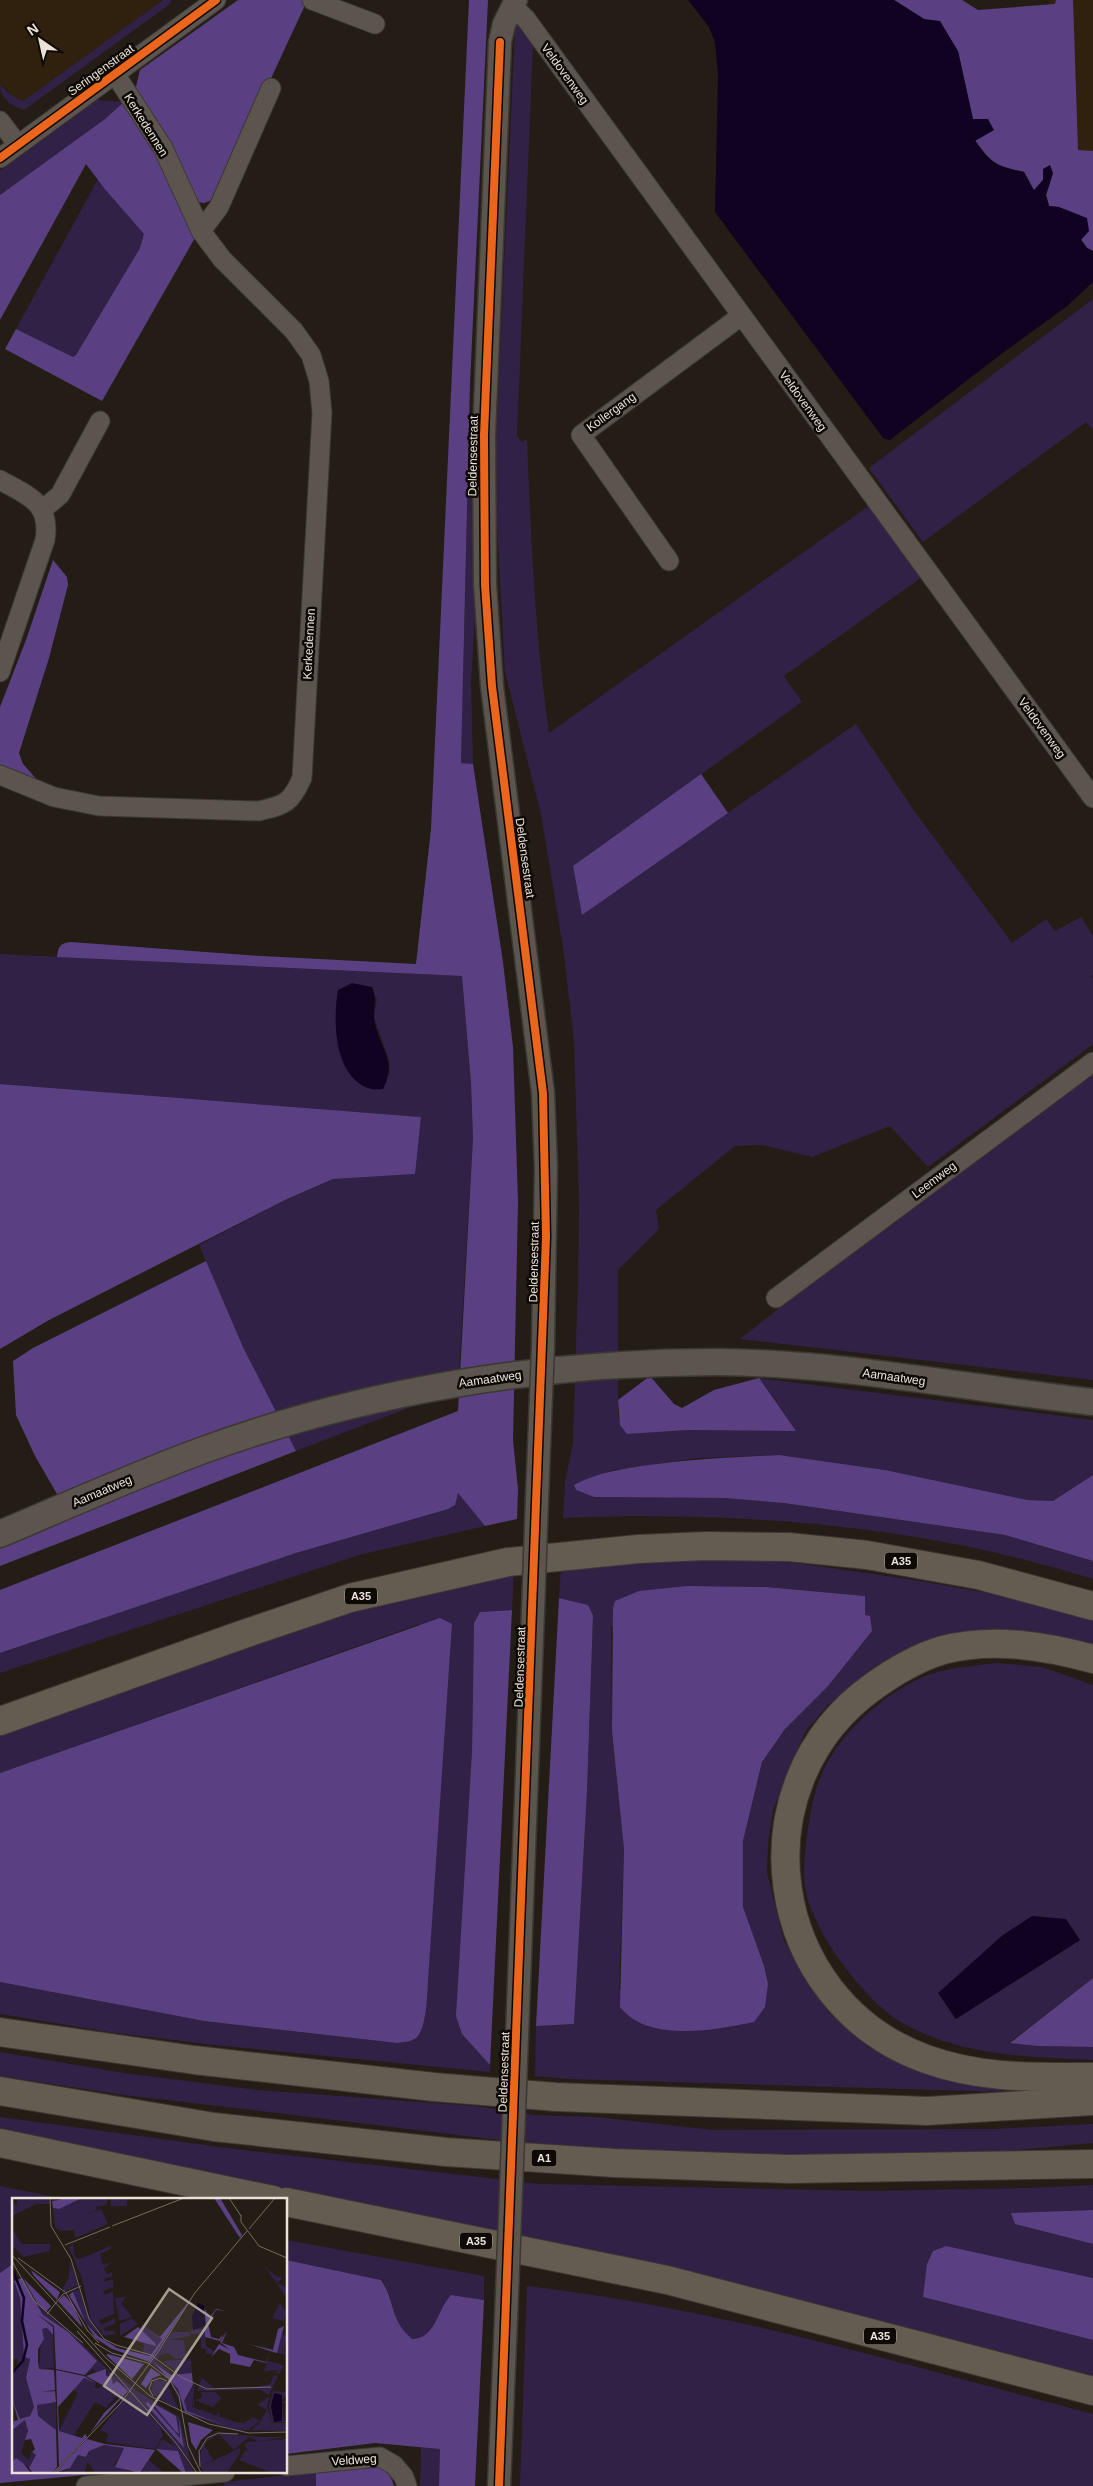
<svg xmlns="http://www.w3.org/2000/svg" width="1093" height="2486" font-family="Helvetica,sans-serif">
	<rect width="100%" height="100%" fill="#241d15"/>
	<path fill="#30210e" d="M0,0H163L23,101L13,98L7,89L0,85Z
		M1049,0H1093V158L1070,155Z"/>
	<path fill="#312147" fill-rule="evenodd" d="M163,0H171L170,4L24,110C13,107 0,98 0,85C7,91 13,98 23,101Z
		M519,21L533,44L517,436L522,442L527,439C531,537 535,636 549,733L870,505L922,577L784,676L802,702L573,866L582,914L856,724L915,812L1012,943L1046,919L1055,931L1081,917L1093,936V975L1091,976L1093,979V1044L928,1167L890,1126L812,1157L763,1145L735,1146L656,1210L659,1229L618,1270V1416L627,1434L688,1430L796,1431L759,1378L1093,1420V1475L1053,1501L1028,1500L885,1470L779,1455L698,1458L613,1470L574,1485L576,1490L594,1497L725,1498L784,1503L1005,1535L1093,1561V1579C923,1525 741,1511 563,1518L565,1482L573,1443L578,1280L579,1202L574,1042L564,954L541,814L505,672L497,525L496,443L515,29Z
		M96,100L124,102L105,119L0,195V171Z
		M98,179L145,234L140,248L76,355L73,357L16,329Z
		M1093,299V430L1086,422L923,542L869,468Z
		M469,440L477,583L471,684L473,764L461,763Z
		M0,954L462,976L471,1083L473,1138L458,1389L296,1451L243,1347L199,1245L287,1199L333,1179L414,1174L421,1117L0,1084ZM352,983L377,998L374,1017L389,1060L390,1076Z
		M1093,1067V1380L740,1339L902,1212Z
		M458,1493L485,1526L359,1555L0,1673V1653L296,1553L397,1523Z
		M720,1554C845,1569 970,1585 1093,1617V1651L1074,1645L875,1670L828,1705L806,1730L773,1810L768,1843L767,1873L784,1941L829,2013L868,2047L915,2069L1007,2092L568,2079L535,2076L536,2026L574,2024L587,1791L593,1615L588,1605L559,1598L561,1568ZM687,1586L766,1587L865,1596V1616L828,1686L785,1729L762,1762L743,1841V1907L747,1923L619,1990L624,1849L612,1731L611,1627Z
		M514,1568L512,1610L480,1612L474,1623L472,1752L462,2034L490,2065V2072L214,2045L109,2032L0,2014V1982L204,2021L397,2043L425,2016L452,1624L417,1625L0,1773V1734L155,1675L372,1605Z
		M998,1663L1042,1667L1093,1685V1978L1010,2042L1038,2046L1093,2047V2060C1027,2057 958,2056 899,2021C864,1999 814,1933 806,1892C802,1873 805,1854 807,1835C810,1818 812,1800 818,1784C832,1740 880,1696 921,1678C945,1667 973,1666 998,1663ZM1032,1917L1065,1919L1079,1941L955,2019L939,1993L1003,1935Z
		M0,2052L124,2073L258,2090L475,2106L534,2115L596,2117L713,2130L993,2129L1093,2124V2143L926,2158L619,2150L499,2140L285,2114L124,2095L0,2076Z
		M0,2117L235,2149L540,2184L870,2191L1027,2188L1093,2185V2210L1012,2213L1015,2224L1093,2244V2278L946,2246L933,2251L923,2297L1093,2340V2376L496,2234L159,2164L0,2128Z
		M0,2186L70,2200H14V2263L0,2273Z
		M286,2240L484,2276V2300L451,2295C443,2304 430,2335 423,2338C420,2339 415,2339 411,2339C388,2317 396,2303 382,2280L286,2260Z
		M527,2286C720,2308 906,2365 1093,2414V2486H520Z
		M421,2447L440,2449L439,2486H420Z
		M316,2472V2486H224V2482Z"/>
	<path fill="#5a4083" d="M238,0H304L306,3L215,199L204,203L196,202L134,95L140,70Z
		M469,0H488L470,383L461,763L473,764L503,962L513,1047L518,1202L513,1440L518,1489L517,1519L485,1526L458,1493L455,1505L448,1509L296,1553L0,1653V1590L458,1411L473,1138L471,1083L462,976L57,957C58,947 60,943 71,942L261,956L416,964L431,829Z
		M894,0H962L978,10L1055,4L1056,0H1073L1078,150L1093,151V251L1087,248L1059,207L1049,206L1046,195L1053,173L1043,180L1034,191L1024,172C996,166 992,164 975,140L994,130L973,120L958,51L924,19Z
		M124,102L152,144L196,236L102,401L5,349L16,329L73,357L76,355L140,248L144,234L104,188L86,164L0,320V195L105,119Z
		M53,560L67,577L68,585L49,658L19,753L23,764L41,784L0,767V707L26,640Z
		M701,774L728,813L582,915L573,866Z
		M0,1084L421,1117L415,1174L333,1179L287,1199L49,1320L0,1349Z
		M206,1261L243,1347L296,1451L0,1566V1542L61,1501L35,1456L16,1415L13,1361L33,1348Z
		M650,1376L674,1404L682,1408L714,1390L759,1378L796,1431L688,1430L627,1434L620,1425L618,1400Z
		M779,1455L885,1470L1028,1500L1053,1501L1093,1475V1561L1005,1535L784,1503L725,1498L594,1497L576,1490L574,1485C598,1472 622,1469 648,1465C692,1459 735,1457 779,1455Z
		M687,1586L766,1587L865,1596V1615L870,1616L872,1631L828,1686L785,1729L762,1762L743,1841V1907L764,1966L768,1984L765,2007L754,2022C715,2030 648,2043 620,2007L624,1849L612,1731L613,1608L615,1601L639,1591Z
		M559,1598L588,1605L593,1615L587,1791L574,2024L536,2026Z
		M512,1610L511,1630L490,2065L462,2034L456,2016L472,1752L474,1623L480,1612Z
		M440,1618L452,1624L428,1981C427,1996 427,2028 416,2038C411,2042 403,2042 397,2043L204,2021L0,1982V1773Z
		M1093,1978V2047L1038,2046L1010,2043Z
		M1093,2210V2244L1015,2224L1011,2213Z
		M946,2246L1093,2278V2340L923,2297L927,2264L933,2251Z
		M286,2260L381,2280C396,2302 389,2319 412,2339C435,2339 436,2312 451,2295L484,2300L475,2486H439L440,2449L375,2443L286,2454Z
		M14,2263V2472H116L0,2483V2273Z
		M373,2465C386,2469 390,2473 394,2486H316V2472Z"/>
	<path fill="#100321" d="M688,0H894L924,19L940,21L958,51L973,119H988L994,130L975,141C992,164 996,166 1024,172L1034,190L1043,180V169L1050,165L1053,173L1046,195L1049,206L1059,207L1087,218L1089,231L1081,240L1087,248L1093,251V282L1066,307L1000,355L890,440L883,438L715,212L718,75L715,43L709,27Z
		M352,983L372,987C378,1001 373,1004 374,1017C377,1046 399,1059 383,1089C379,1089 372,1090 368,1088C333,1075 333,1019 338,990Z
		M1032,1916L1066,1919L1080,1940L956,2019L938,1993L1003,1935Z"/>
	<g fill="none" stroke-linecap="round" stroke-linejoin="round">
		<g stroke="#3d3732" stroke-width="21">
			<path id="minor" d="M312,0L375,24
				M513,6L526,19L1093,798
				M0,121L18,145
				M0,158L216,0
				M201,231L219,207L271,88
				M0,480C28,496 51,502 45,540L0,672
				M43,509L60,495L100,421
				M669,561L581,435L741,316
				M0,775L54,797L99,806L259,811C285,805 291,803 302,778L322,413L319,381L311,355L294,331L222,259L201,231L163,148L115,74
				M776,1298L1093,1062
				M286,2466L380,2457L394,2465L404,2477L407,2486
				M86,2486L225,2472"/>
		</g>
		<g stroke="#3d3732" stroke-width="25">
			<path id="tertiary" d="M516,0L504,24L500,42L484,435L485,585L492,686L543,1093L546,1168L543,1347
				M537,1498L541,1397
				M517,2036L533,1612
				M499,2486L506,2319"/>
		</g>
		<g stroke="#3d3732" stroke-width="29">
			<path id="secondary" d="M0,1534C66,1506 131,1477 198,1452C363,1391 542,1362 718,1362C843,1363 968,1388 1093,1402"/>
		</g>
		<g stroke="#3d3732" stroke-width="30">
			<path id="motorway" d="M1093,1659C1045,1646 993,1637 943,1650C919,1657 895,1671 874,1686C735,1784 765,2001 926,2059C981,2079 1035,2077 1093,2077
				M0,1721L241,1635L350,1598L508,1562L638,1549L705,1546L789,1547L867,1555L978,1575L1093,1606
				M0,2032L194,2060L434,2087L556,2097L927,2111L1093,2101
				M0,2091L214,2127L446,2152L614,2163L789,2169L1093,2164
				M0,2143L273,2200
				M286,2202L667,2280L1093,2391"/>
		</g>
		<use href="#minor" stroke="#5b554e" stroke-width="19"/>
		<use href="#tertiary" stroke="#5b554e" stroke-width="22"/>
		<use href="#secondary" stroke="#5b554e" stroke-width="26"/>
		<use href="#motorway" stroke="#645c51" stroke-width="28"/>
		<g stroke="#3d3732" stroke-width="25" stroke-linecap="butt">
			<path id="tertiary-bridge" d="M541,1397L543,1347
				M533,1612L537,1498
				M506,2319L517,2036"/>
		</g>
		<use href="#tertiary-bridge" stroke="#5b554e" stroke-width="22"/>
		<g stroke="#0f0904" stroke-width="11">
			<path id="cycleway" d="M0,158L216,0
				M499,2486L546,1237L543,1093L492,686L485,585L484,435L500,42"/>
		</g>
		<use href="#cycleway" stroke="#eb651d" stroke-width="8"/>
	</g>
	<g text-anchor="middle" stroke-width="5" stroke-linejoin="round" paint-order="stroke">
		<g fill="#0f0904" stroke="#a8a198" stroke-width="1">
			<rect x="885" y="1552.5" width="32" height="17" rx="4"/>
			<rect x="345" y="1587.5" width="32" height="17" rx="4"/>
			<rect x="531.5" y="2149.5" width="25" height="17" rx="4"/>
			<rect x="460" y="2232.5" width="32" height="17" rx="4"/>
			<rect x="864" y="2327.5" width="32" height="17" rx="4"/>
		</g>
		<g font-size="11" font-weight="bold" fill="#eae2d8">
			<text x="901" y="1565">A35</text>
			<text x="361" y="1600">A35</text>
			<text x="544" y="2162">A1</text>
			<text x="476" y="2245">A35</text>
			<text x="880" y="2340">A35</text>
		</g>
		<g font-size="12" fill="#eae2d8" stroke="#0f0904">
			<text transform="translate(101 70) rotate(-36)" y="4">Seringenstraat</text>
			<text transform="translate(565 74) rotate(54)" y="4">Veldovenweg</text>
			<text transform="translate(146 125) rotate(58)" y="4">Kerkedennen</text>
			<text transform="translate(803 401) rotate(54)" y="4">Veldovenweg</text>
			<text transform="translate(611 412) rotate(-36)" y="4">Kollergang</text>
			<text transform="translate(473 456) rotate(-89)" y="4">Deldensestraat</text>
			<text transform="translate(309 644) rotate(-87)" y="4">Kerkedennen</text>
			<text transform="translate(1042 728) rotate(54)" y="4">Veldovenweg</text>
			<text transform="translate(525 858) rotate(82)" y="4">Deldensestraat</text>
			<text transform="translate(934 1180) rotate(-37)" y="4">Leemweg</text>
			<text transform="translate(534 1262) rotate(-89)" y="4">Deldensestraat</text>
			<text transform="translate(894 1377) rotate(8)" y="4">Aamaatweg</text>
			<text transform="translate(490 1379) rotate(-8)" y="4">Aamaatweg</text>
			<text transform="translate(102 1491) rotate(-23)" y="4">Aamaatweg</text>
			<text transform="translate(520 1667) rotate(-88)" y="4">Deldensestraat</text>
			<text transform="translate(504 2072) rotate(-88)" y="4">Deldensestraat</text>
			<text transform="translate(354 2460) rotate(-4)" y="4">Veldweg</text>
		</g>
	</g>
	<g transform="translate(12 2198)">
		<rect width="275" height="275" fill="#241d15"/>
		<path d="M5,0H37V6H24L0,18V3L5,8ZM70,0H95V7L84,9L85,12L71,18L89,11L96,26L63,40L62,32L48,33L43,29L41,10L47,11ZM99,0H115V8H99ZM0,31L10,46H38V53L11,59L0,47ZM61,46L63,59L67,61L99,48V51L88,56L91,67L100,64L92,71L95,76L100,74V78L91,82L93,84L101,81V89L91,93L93,97L101,93L102,116L87,122L89,127L103,120V126L92,130L93,133H103V136L92,138L79,121L70,80L57,49ZM58,63L66,87L52,94L51,90L57,79ZM253,69L264,78L271,80L265,85L274,89V99ZM0,78L8,100L12,159L18,161L14,180L22,209L18,218L9,221L0,200V175L6,167L5,161H0ZM67,91L74,112L88,138L74,125L61,95L55,96ZM114,99L109,105L120,119L107,123L103,100ZM268,105L274,114L272,123L260,120ZM26,108L63,139L116,192L112,193L105,183L101,186L100,180L94,178L96,173L84,174L81,171L73,177L83,164L56,134L32,119ZM120,120L126,126L108,138V126ZM131,127L150,141L139,157L131,155L132,145L143,148L126,131ZM35,130L41,137L42,170L27,171L30,131ZM193,131L194,148L202,153L200,156H194V151H189V136H179V132ZM160,134H178V138L156,142H172L174,160L163,161L156,155L148,157L144,163L162,177L173,202L183,186L180,209L224,224L232,225L241,219L248,223L238,230L239,232L247,225L255,212L246,207L254,197L248,206L257,198L255,209L260,225H275V233L222,232L174,216L154,176L139,165ZM141,164L162,177L175,213L217,229L173,214L166,191ZM270,136L275,138L272,153L275,157L265,155ZM179,161L180,175L167,176L151,163ZM255,163L264,165L272,168L267,176L263,175L267,172L252,173ZM97,170L125,193L167,219L179,264ZM134,204L168,240L166,221L171,249ZM140,204L164,218L166,236L139,205ZM262,177L266,178L257,197L248,192L185,193L190,180L202,190L242,189L258,186ZM72,180L85,185L82,189L86,191L88,188L105,196L104,198L94,210L83,204L62,237L47,233L66,195L60,191ZM142,182L154,183L167,212L142,197L139,193ZM261,193L275,194L270,203L275,205H270L272,223L275,224H260L257,209ZM264,195L270,197V223H262L259,208ZM118,194L161,242L183,275H174L166,253L144,251L150,241L163,248L148,229L151,237L143,251L94,244L96,236L88,232ZM189,194H203L209,200L201,209L182,202V209L204,217L207,214L208,219L181,209V202L190,200ZM44,204V232L26,218L25,206ZM13,222L16,234L9,255L17,262L19,254L24,257L17,270L5,260L0,264V232ZM211,235L250,239H275L246,243L237,239L222,252L208,237L203,238L192,246L201,262L192,267L228,250V255L215,275H191L187,263L190,247L200,238ZM275,241V275H260L227,262L234,252L237,254L232,247L235,244ZM92,247L112,250L102,267L121,275H83L76,264L72,275H49L57,271L66,257L75,259L77,253ZM137,262L152,275H129Z" fill="#312147" fill-rule="evenodd"/>
		<path d="M56,0H70L47,11L41,10L40,3ZM202,0H208L230,37L228,40ZM19,72L48,94L45,102L22,78ZM10,80L31,117L56,134L85,163L73,177L44,171L42,128L25,116L41,129V137L35,130L30,131L32,141L26,151V164L27,171L42,172L26,173L42,172L43,192L29,194L43,193L44,204L25,207L26,218L44,232L45,269L40,275H21L17,270L24,257L20,254L23,251L19,241L13,242L16,233L13,222L0,232L2,223L6,222L0,200L8,221L18,218L22,209L14,180L18,161L12,159L8,100L2,83ZM11,80L39,108L34,114L25,105ZM61,94L74,125L86,138L105,150L138,158L150,141L134,130L148,139L178,102L138,164L100,151L83,140L57,97ZM52,97L61,107L71,130L46,103ZM192,110L198,119L204,111L214,113L204,112L196,125L199,139L207,141L212,136L208,143L193,139ZM272,128L265,155L258,153L254,165L242,162L238,169L218,165V156L207,151L199,159L207,146L218,152L208,144L215,133L210,145L222,149L226,157L254,164L258,153L237,146L261,152L266,131ZM126,129L144,146L143,148L112,139ZM96,156L132,166L120,181L94,157ZM141,164L159,177L180,175L181,187L172,203L175,213L217,229L173,214L166,191ZM139,170L149,177L141,180L134,190L129,186ZM94,171V178L100,180L101,186L105,183L116,193L78,235L92,215L110,198L74,178ZM44,172L72,178L84,185L72,180L46,209L47,233L70,240L73,236L75,239L47,268ZM136,204L168,240L167,220L172,250L133,205ZM139,204L164,218L167,236L164,234ZM176,224L201,232L189,242L184,252L179,244ZM75,241L93,246L143,252L128,275L103,269L112,250L92,247L77,253L74,259L66,257L58,270L42,275ZM144,251L166,253L174,275H171ZM4,260L11,265L19,275H0V264Z" fill="#5a4083"/>
		<path d="M186,105L192,108L194,128L181,132L180,118ZM262,195L270,197V223L262,224L259,208Z" fill="#100321"/>
		<path fill="none" stroke="#100321" stroke-width="2.5" d="M0,70L12,100L10,123L15,147L11,163L0,175"/>
		<path fill="none" stroke="#736c63" stroke-width="1" d="M38,0L39,28L59,61L77,121L92,141L104,147L139,157L169,179L195,191L259,189M217,0L229,18M229,17V24L247,48L275,60M100,28L172,0M237,31L263,0M53,47L98,29M0,57L94,160L138,198L197,226L237,235L275,234M6,60L53,94M0,63L22,103L71,145M54,95L75,132L87,145M35,116L51,96L69,88M65,133L164,245L185,275M83,145L100,155L136,165L157,181L167,198L176,248L189,275M141,198L137,191L140,183L148,180L155,183M188,269L187,253L195,240L206,235L226,236M41,275L108,206L146,154L182,96L235,33"/>
		<path fill="#a59d94" fill-opacity="0.15" stroke="#a59d94" stroke-width="2.5" d="M157,91L200,120L135,217L92,188Z"/>
		<rect width="275" height="275" fill="none" stroke="#eae2d8" stroke-width="2.5"/>
	</g>
	<g transform="translate(40 40) rotate(326)" stroke="#0f0904" stroke-width="4" paint-order="stroke">
	<path d="M0-4L9 19L0 12L-9 19Z" fill="#eae2d8"/>
	<text y="-8" font-size="14" font-weight="bold" text-anchor="middle" fill="#eae2d8">N</text>
	</g>
</svg>
